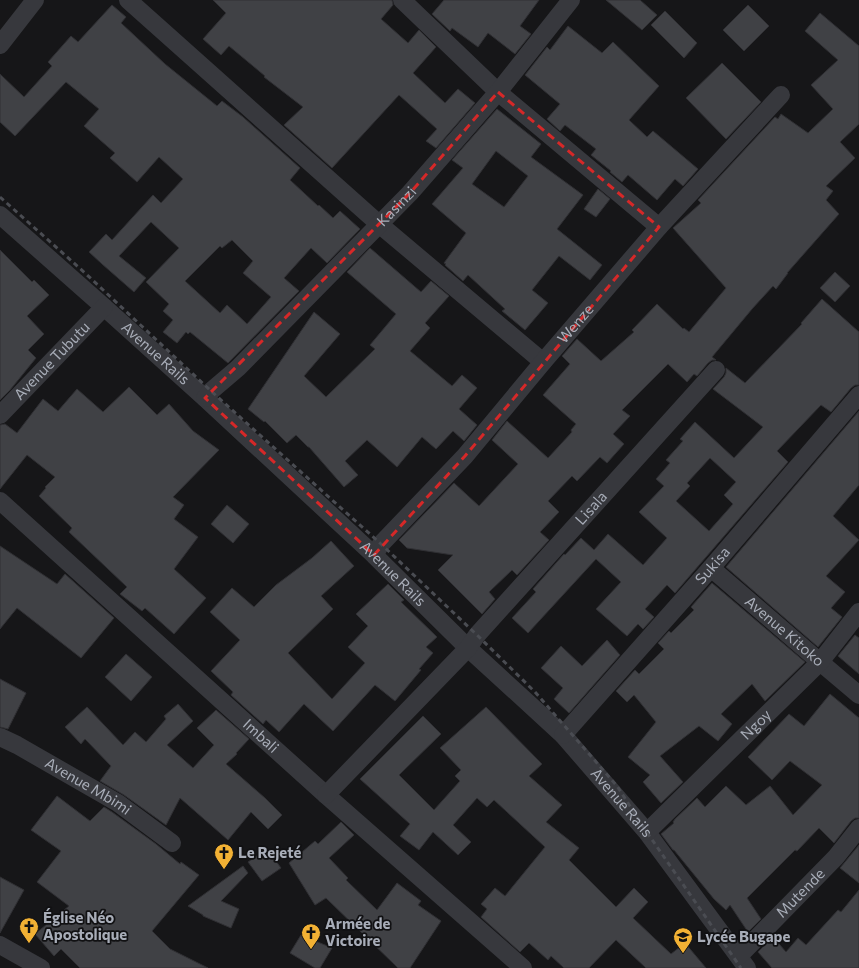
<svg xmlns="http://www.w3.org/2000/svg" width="859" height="968" font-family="Commissioner,sans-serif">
	<rect width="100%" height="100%" fill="#161618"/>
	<path fill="#404145" stroke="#303034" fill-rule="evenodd" d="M213,0H392L393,5L381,19L408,43L419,30L436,47L413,73L445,103L458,89L475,103L436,148L426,141L437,129L399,95L332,168L284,125L303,107L264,77L265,76L229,46L221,55L203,39L226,13Z
		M444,0H539L520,26L531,34L515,54L488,33L478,47L452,28L450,31L432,14Z
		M606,0H640L657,15L642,30Z
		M112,5L126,17L121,23L165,64L217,106L222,101L243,117L300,168L290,180L318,206L319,205L333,218L340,211L360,229L327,263L311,248L284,278L299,291L228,363L190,332L188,334L186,332L177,343L163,332L173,320L163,311L169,304L146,282L179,248L151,222L119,256L146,278L134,292L102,264L89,252L106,234L112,240L153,195L161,203L183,179L159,157L137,182L110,158L115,153L84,126L99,109L66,82L15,136L0,122V74L24,97L52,66L48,62L71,36L78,42ZM232,240L253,261L243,273L271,297L247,324L227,305L220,313L185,281L220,246L222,248Z
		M748,5L769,26L744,51L723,30Z
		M665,11L697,43L684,58L651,25Z
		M820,13L859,46V124L840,142L855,158L826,186L833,191L826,200L839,214L787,273H788L776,289L773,286L752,309L712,357L716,360H712L708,363L697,376L694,374L687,382L668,364L622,410L630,416L613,434L624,444L607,463L600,457L577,481L572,476L548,501L559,512L540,532L549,540L517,575L512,570L489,592L495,599L482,614L438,570L453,555L407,548L399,540L454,483L479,506L518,464L492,440L507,421L548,458L572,432L571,430L576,424L543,395L570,364L562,356L577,339L601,361L634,332L632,330L657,304L683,329L684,328L689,332L726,288L673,228L701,203L698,200L775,117L778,119L781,114L808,133L833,109L811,85L838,60L805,31Z
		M568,26L602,53L613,42L659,86L629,120L647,137L653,131L698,169L683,186L675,179L657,200L628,175L622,182L610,172L611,171L591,155L596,149L565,125L560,131L547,119L560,104L525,75L547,47L550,50Z
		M722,63L761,102L726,139L686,98Z
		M497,109L541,144L531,157L583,195L557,229L602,265L590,280L559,256L532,290L548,303L525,330L502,311L505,309L468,275L463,281L445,265L446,264L444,263L466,233L432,204L463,168L452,160ZM496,151L528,176L504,207L472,184Z
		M598,189L610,199L596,217L584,209Z
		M370,248L421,292L431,281L449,296L425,323L430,328L410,351L452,386L462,375L477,388L459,409L477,425L464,441L453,431L436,449L422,437L397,467L367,440L345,461L358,475L344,487L309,447H308L296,435L287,443L265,421L264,422L248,409L314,312L340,334L304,376L326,397L375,349L370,345L396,314L347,272Z
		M0,250L32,282L34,280L49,295L27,316L44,334L28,350L36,358L10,390L0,400Z
		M835,272L850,286L835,302L820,288Z
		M822,299L859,332V385H855L851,388L831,412L821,405L777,451L788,462L675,593L667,585L645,609L654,617L643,629L638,624L627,636L596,609L621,582L596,559L528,633L512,618L536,592L533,589L564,554L565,555L581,538L594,550L608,534L643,565L667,538L639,512L664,486L656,479L670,463L666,460L683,441L680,439L695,422L734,458L763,427L713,389L724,377L726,373V368L745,383L802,324L801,323ZM710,458L736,482L724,495L733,504L709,531L676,501L690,486L687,483Z
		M129,387L157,415L169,404L193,431L219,450L173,497L184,505L174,519L198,537L174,569L206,598L174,634L145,608L142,611L120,594L127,587L69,532L72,528L39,496L46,488L45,487L55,477L27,455L0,489V425L5,424L17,433L43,399L58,411L77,389L103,412Z
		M859,411V485L833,516L859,540L826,576L845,592L831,608L842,617L818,647L726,567Z
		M227,505L249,524L233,543L211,524Z
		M331,541L354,566L321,596L333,609L288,653L332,699L365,663L348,647L368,626L356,614L388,584L404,600L401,602L437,637L426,647L433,653L419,669L421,670L395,701L375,685L333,731L304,704L279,732L266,720L263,724L231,695L233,692L211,671L240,640L210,612L232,588L254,607L276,585L312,558Z
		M0,546L57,584L65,574L114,618L81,658L17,608L0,629Z
		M712,583L805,662L765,701L752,684L721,714L732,724L718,741L699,726L660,756L683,782L661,803L643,782L650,775L628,757L656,722L634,695L627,702L616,691L635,670L639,674L664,649L658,643L669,631L671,633L694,610L691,607Z
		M855,635L859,638V674L838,656Z
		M607,640L620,655L569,713L554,699L563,688L541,668L561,646L582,666Z
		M126,654L152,677L131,701L105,677Z
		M0,679L26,693L8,729L0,727Z
		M830,694L859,718V818H855L851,821L834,843L819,828L797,851L795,850L747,898L761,919L748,932L730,905L726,910L714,899L674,850H673L661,834L674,823L673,822L675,819L697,798L705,807L726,786L746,805L770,786L793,815L822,785L790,761L772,780L748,757L789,714L804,726Z
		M178,704L193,721L167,745L193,768L214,745L197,728L216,710L249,739L236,753L237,754L226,764L265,798L282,815L268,829L251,812L228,840L180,798L166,825L124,795L100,781L111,766L85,739L81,744L65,727L87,707L123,745L135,732L146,742L166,719L164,716Z
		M486,707L542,764L529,776L562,805L546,822L579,848L569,860L616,907L634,888L648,902L633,918L671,954L685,943L706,968H646L616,940L589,968H564L551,956L548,960L529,943L520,952L481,917L487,909L481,904L495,888L505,896L545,847L494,800L487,807L477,798L453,825L471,842L458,855L433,832L419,850L400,836L410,824L360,779L423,716L441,734L399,775L434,810L460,781L455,776L461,770L440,748Z
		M57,796L90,821L104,807L112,812L156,844L180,864L181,862L199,875L152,931L170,949L208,968H80L61,949L54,956L35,934L69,906L37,882L61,851L31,830Z
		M341,822L354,835L329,858L348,878L346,880L377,910L397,883L421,901L418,905L441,921L410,968H398L326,898L315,905L289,863L315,841L318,844Z
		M859,845V883L840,868Z
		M267,849L281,868L262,881L248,862Z
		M243,866L248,873L221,901L239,909L231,928L203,916V915L188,906Z
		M0,877L24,890L0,933Z
		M859,890V968H772L758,952L773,937L786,952L798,938L806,945L838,910L841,912Z
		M301,935L332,948L320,968H315L290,953Z"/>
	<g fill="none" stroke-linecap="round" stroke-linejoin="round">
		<g stroke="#37383d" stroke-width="18">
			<path d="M128,0L379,224L543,362"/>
			<path d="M402,0L498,92L659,227"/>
			<path d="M0,45L35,0"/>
			<path id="s1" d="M0,215L104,307L205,398L374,555L468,648L563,735L646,831L747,968"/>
			<path id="s2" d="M205,398L211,391L238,368L410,193L498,92L571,0"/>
			<path id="s3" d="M0,415L104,307"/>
			<path id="s4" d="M0,501L326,795L523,968"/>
			<path id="s5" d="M374,555L381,544L465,456L543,362L659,227L781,95"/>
			<path id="s6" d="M711,568L820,662L859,695"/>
			<path id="s7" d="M563,735L711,568L859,395"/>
			<path id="s8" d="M0,737L17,745L118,803L172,843"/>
			<path id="s9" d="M326,795L468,648L477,635L716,370"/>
			<path id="s10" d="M647,832L820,662L859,612"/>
			<path d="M0,945L41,968"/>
			<path id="s11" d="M739,956L836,857L859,828"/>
		</g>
		<path stroke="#4a4c52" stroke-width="3" stroke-dasharray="5 4" stroke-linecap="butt" d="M0,197L85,273L211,391L381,544L477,635L535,692L617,786L646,831L741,968"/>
	</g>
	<path fill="none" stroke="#d62828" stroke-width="3" stroke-dasharray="8 5" stroke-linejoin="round" d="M498,92L659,227L465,456L374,555L205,398L410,193Z"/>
	<defs>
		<g id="church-pin" transform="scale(1)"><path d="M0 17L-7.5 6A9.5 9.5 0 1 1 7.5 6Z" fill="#f2b134" stroke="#111113"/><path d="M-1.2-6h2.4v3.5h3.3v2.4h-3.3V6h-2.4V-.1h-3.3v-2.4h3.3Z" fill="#111"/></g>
		<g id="school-pin" transform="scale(1)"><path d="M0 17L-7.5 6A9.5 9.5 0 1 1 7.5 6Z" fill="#f2b134" stroke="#111113"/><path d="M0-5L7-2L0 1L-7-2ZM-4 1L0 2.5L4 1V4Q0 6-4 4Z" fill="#111"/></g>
	</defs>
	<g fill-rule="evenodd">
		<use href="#church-pin" x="224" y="853"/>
		<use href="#church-pin" x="29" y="927"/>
		<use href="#church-pin" x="311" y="933"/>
		<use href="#school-pin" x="683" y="937"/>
	</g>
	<g text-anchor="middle" stroke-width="3.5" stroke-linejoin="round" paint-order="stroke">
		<g font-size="15" fill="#a8adb8" stroke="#111113">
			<text dy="5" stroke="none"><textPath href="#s2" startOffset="271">Kasinzi</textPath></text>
			<text dy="5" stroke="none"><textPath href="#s5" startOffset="307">Wenze</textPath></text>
			<text dy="5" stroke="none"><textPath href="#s1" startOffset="208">Avenue Rails</textPath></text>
			<text dy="5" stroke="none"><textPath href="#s3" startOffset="75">Avenue Tubutu</textPath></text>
			<text dy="5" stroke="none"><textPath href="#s9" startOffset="391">Lisala</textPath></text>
			<text dy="5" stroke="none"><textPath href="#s7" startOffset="226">Sukisa</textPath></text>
			<text dy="5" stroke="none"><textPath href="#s1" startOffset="532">Avenue Rails</textPath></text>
			<text dy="5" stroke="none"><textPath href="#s6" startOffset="97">Avenue Kitoko</textPath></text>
			<text dy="5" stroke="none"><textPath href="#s10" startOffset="153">Ngoy</textPath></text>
			<text dy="5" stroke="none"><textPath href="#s4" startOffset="351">Imbali</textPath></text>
			<text dy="5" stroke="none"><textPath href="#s8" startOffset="101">Avenue Mbimi</textPath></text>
			<text dy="5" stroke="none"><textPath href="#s1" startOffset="856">Avenue Rails</textPath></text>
			<text dy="5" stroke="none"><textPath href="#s11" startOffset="88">Mutende</textPath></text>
		</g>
		<g font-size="15" font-weight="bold" fill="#a8adb8" stroke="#111113" text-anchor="start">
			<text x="238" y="858">Le Rejeté</text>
			<text x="43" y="923">Église Néo<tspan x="43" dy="17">Apostolique</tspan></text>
			<text x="325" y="929">Armée de<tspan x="325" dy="17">Victoire</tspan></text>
			<text x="697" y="942">Lycée Bugape</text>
		</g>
	</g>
</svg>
